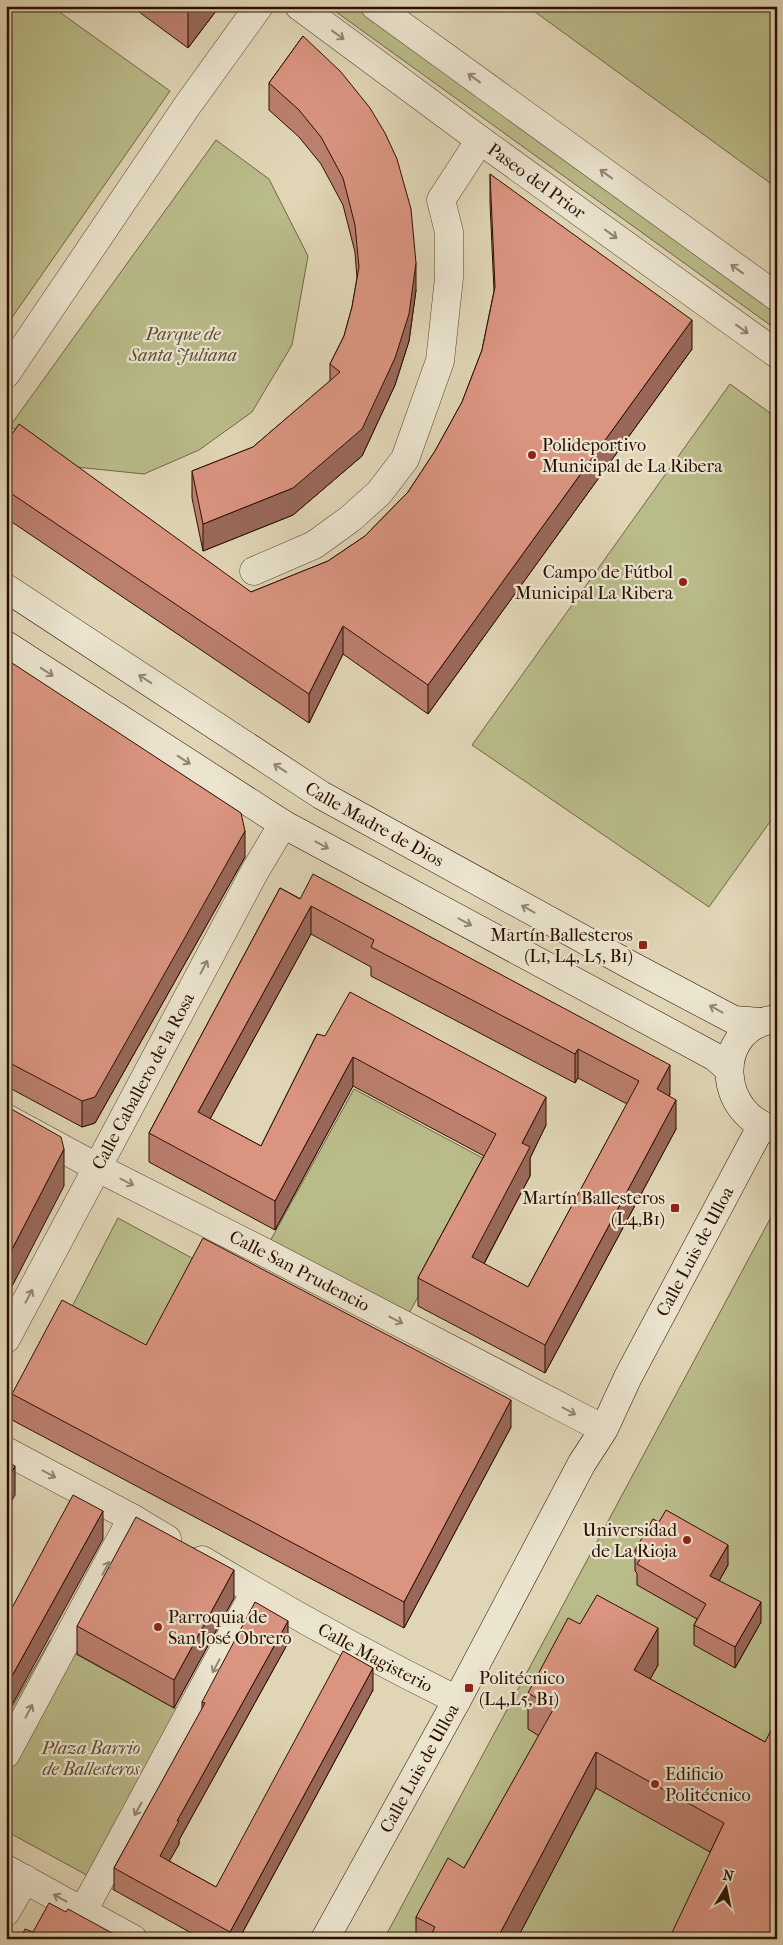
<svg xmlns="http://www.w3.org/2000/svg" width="783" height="1945" font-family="'IM FELL French Canon',serif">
	<rect width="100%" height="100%" fill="#e0d5b5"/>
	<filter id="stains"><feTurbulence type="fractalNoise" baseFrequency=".004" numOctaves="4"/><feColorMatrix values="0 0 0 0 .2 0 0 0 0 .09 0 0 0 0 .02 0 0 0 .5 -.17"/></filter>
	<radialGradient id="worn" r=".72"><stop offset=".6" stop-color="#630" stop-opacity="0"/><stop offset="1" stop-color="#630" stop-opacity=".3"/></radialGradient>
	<path fill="#b9bb89" stroke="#726445" d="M6,6H51L170,91L6,326Z
		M328,6H354L777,312V330Z
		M527,6H777V188Z
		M216,140L269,179L308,256L292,345L252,412L199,450L144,474L76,467L10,426Z
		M730,384L777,418V812L709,907L472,745Z
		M354,1089L492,1163L403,1324L264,1252Z
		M777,1206V1939H384Z
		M118,1218L203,1264L146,1371L62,1326Z
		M50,1640L205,1725L114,1890L6,1831V1718Z"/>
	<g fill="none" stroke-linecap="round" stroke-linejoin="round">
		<g stroke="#59402e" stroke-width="29">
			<g id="street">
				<path id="s1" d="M299,6L480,140L777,354"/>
				<path d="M375,6L777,297"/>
				<path d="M6,374L187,106L259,6"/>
				<path d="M254,571L314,545L350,519L379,493L405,459L440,361L449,278V232L441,200L480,140"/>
				<path id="s2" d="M6,1118L98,1168L264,1252L594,1424"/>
				<path id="s3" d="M6,1339L255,871L283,824"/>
				<path d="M6,1451L132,1518L167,1539"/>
				<path id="s4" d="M202,1560C285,1610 370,1657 457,1700"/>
				<path d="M6,1754L132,1518"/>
				<path d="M6,1869L133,1939"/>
				<path d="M83,1911L255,1592"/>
				<path d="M6,1912L25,1879"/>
			</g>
		</g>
		<g stroke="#2c0e01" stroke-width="29">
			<g id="secondary">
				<path id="s5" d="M6,588L321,795L632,966L734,1020L761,1022"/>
				<path d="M6,645L283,824L715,1057L729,1069"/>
				<path d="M770,1020C712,1032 718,1118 777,1130"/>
				<path id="s6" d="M325,1939L457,1700L582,1463L604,1429L628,1377L762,1125"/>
			</g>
		</g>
		<use href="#street" stroke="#ebe4cf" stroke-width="28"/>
		<use href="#secondary" stroke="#ebe4cf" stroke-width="28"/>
	</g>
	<path fill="#bb7f6e" stroke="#2c0e01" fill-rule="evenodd" d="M131,6H219V7L188,48Z
		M303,36L416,290L409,341L395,385L362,456L293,515L203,551L192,498V471L253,447L330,381V364L344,336L352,307L357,278L355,252L343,205L321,164L299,137L269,110V83Z
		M490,174L692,349L428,714L343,654L309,723L6,518V443L251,592L328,561L365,536L408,492L435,451L462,402L482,350L494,291L490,203Z
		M6,659L245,857L95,1123L82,1127L6,1086Z
		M280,888L670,1094L669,1096L676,1129L545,1373L418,1306V1278L484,1156L353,1086L275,1230L149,1162V1133ZM311,934L371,967V976L575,1083L578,1078L627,1104L528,1287L484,1264L530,1176V1158L546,1125L317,1034L261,1146L210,1119Z
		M146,1345L511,1427L404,1628L12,1420V1394Z
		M635,1550L728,1565L719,1581L761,1622L735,1668L694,1645V1625L697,1619L637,1585V1573L635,1571Z
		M234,1598L174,1708L77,1654V1626Z
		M288,1643L179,1840V1844L169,1861L216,1887L373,1690L239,1939H202L114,1890V1868L202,1710V1702Z
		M658,1665L650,1679L765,1742L710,1852L596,1788L517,1939H416V1917L464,1868L539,1736L528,1729V1693Z"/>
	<path fill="#99685a" stroke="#2c0e01" d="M192,6L219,7L188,48V11Z
		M416,263V290L409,341L395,385L362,456L293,515L203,551V524L293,488Z
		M692,320V349L428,714V685Z
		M343,626V654L309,723V694Z
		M245,831V857L95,1123L82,1127V1101Z
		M311,906V934L198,1141V1112Z
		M578,1049V1078L575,1083V1054Z
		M353,1057V1086L275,1230V1201Z
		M670,1065V1094L657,1118V1089Z
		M546,1097V1125L530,1158V1176L472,1286V1257L522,1143Z
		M676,1100V1129L545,1373V1345Z
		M64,1149V1186L6,1298V1261Z
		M511,1400V1427L404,1628V1602Z
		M15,1466V1495L6,1511V1483Z
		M103,1511V1539L6,1716V1687Z
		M728,1545V1565L710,1597V1576Z
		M234,1570V1598L174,1708V1680Z
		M761,1602V1622L735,1668V1647Z
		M288,1621V1643L179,1840V1844L160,1878V1856L177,1821Z
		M658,1628V1665L634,1707V1670Z
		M373,1668V1690L239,1939H230V1932Z
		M596,1752V1788L517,1939H497Z"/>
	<path fill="#da9480" stroke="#2c0e01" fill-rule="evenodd" d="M182,6H192L188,11Z
		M303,36L341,72L370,108L385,133L397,159L411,209L416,263L409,314L395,358L362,429L293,488L203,524L192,471L253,447L340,372L330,364L344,336L352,307L359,267L355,225L343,178L321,137L299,110L269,83Z
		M490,174L692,320L428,685L343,626L309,694L6,490V443L19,424L251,592L328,561L365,536L408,492L435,451L462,402L482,350L495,287Z
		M6,659L241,813L245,831L95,1097L82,1101L6,1061Z
		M313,874L670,1065L657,1089L676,1100L545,1345L418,1278L496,1134L353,1057L275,1201L149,1133L280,888L300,899ZM311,906L374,940L371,947L575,1054L578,1049L639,1081L528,1287L472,1257L530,1147L522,1143L546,1097L350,992L325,1036L317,1034L261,1146L198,1112Z
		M6,1106L61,1137L64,1149L6,1261Z
		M203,1238L511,1400L404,1602L12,1394L62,1300L146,1345Z
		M6,1461L15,1466L6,1483Z
		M73,1495L103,1511L6,1687V1619Z
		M666,1510L728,1545L710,1576L761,1602L735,1647L694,1625L706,1604L637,1564L643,1555L635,1550L653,1519L659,1522Z
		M136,1517L234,1570L174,1680L77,1626Z
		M597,1595L658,1628L634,1670L765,1742L777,1719V1939H669L724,1823L596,1752L497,1939H429L435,1927L416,1917L448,1858L464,1868L554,1708L528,1693L568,1618L580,1624Z
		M255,1602L288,1621L177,1821H179L160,1856L216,1887L343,1651L373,1668L230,1932L114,1868L205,1703L202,1702Z
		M49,1903L66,1912L68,1909L123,1939H20L25,1929L33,1932Z"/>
	<defs><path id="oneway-shaft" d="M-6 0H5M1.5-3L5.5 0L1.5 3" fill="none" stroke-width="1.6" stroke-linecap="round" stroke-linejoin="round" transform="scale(1.25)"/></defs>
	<g stroke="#958472">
		<use href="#oneway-shaft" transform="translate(338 35) rotate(36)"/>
		<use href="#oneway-shaft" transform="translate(474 78) rotate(-144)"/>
		<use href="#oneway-shaft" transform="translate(606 174) rotate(-144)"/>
		<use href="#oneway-shaft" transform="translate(611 234) rotate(36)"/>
		<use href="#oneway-shaft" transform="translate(737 269) rotate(-144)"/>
		<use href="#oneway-shaft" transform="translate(742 329) rotate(36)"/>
		<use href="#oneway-shaft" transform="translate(47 672) rotate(33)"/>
		<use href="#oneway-shaft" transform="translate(145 679) rotate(-147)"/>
		<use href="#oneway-shaft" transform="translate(184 760) rotate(33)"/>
		<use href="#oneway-shaft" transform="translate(280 768) rotate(-147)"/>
		<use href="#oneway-shaft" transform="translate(322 845) rotate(29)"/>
		<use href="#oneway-shaft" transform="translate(528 909) rotate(-151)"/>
		<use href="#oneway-shaft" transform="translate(465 922) rotate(28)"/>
		<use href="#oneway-shaft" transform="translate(204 967) rotate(-62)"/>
		<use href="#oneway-shaft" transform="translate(716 1009) rotate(-151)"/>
		<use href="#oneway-shaft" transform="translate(127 1182) rotate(27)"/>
		<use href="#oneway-shaft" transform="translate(29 1296) rotate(-62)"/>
		<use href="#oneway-shaft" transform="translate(396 1320) rotate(27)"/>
		<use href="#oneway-shaft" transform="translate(569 1411) rotate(28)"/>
		<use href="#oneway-shaft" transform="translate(49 1474) rotate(28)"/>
		<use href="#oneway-shaft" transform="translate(106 1568) rotate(-62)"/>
		<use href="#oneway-shaft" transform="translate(216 1666) rotate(118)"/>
		<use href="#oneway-shaft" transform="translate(29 1711) rotate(-62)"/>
		<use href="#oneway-shaft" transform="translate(138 1809) rotate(119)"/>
		<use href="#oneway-shaft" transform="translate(60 1898) rotate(-151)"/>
	</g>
	<g fill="#8f2418" stroke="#ebe4cf" stroke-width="2">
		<circle cx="532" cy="455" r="5"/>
		<circle cx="683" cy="582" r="5"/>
		<rect x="638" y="940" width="10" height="10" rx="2.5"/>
		<rect x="670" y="1203" width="10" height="10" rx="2.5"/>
		<circle cx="687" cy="1540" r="5"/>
		<circle cx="158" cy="1627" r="5"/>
		<rect x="464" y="1683" width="10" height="10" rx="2.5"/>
		<circle cx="655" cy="1784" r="5"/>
	</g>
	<g text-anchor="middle" stroke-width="4.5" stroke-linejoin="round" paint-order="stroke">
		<g font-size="18" fill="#2c0e01" stroke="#ebe4cf">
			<text dy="6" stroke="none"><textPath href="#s1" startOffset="295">Paseo del Prior</textPath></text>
			<text dy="6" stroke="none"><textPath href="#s5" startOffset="438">Calle Madre de Dios</textPath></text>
			<text dy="6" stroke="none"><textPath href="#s3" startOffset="292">Calle Caballero de la Rosa</textPath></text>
			<text dy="6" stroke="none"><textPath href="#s6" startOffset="781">Calle Luis de Ulloa</textPath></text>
			<text dy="6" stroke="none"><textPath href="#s2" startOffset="331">Calle San Prudencio</textPath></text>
			<text dy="6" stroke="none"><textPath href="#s4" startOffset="199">Calle Magisterio</textPath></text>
			<text dy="6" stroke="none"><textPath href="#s6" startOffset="195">Calle Luis de Ulloa</textPath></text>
		</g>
		<g font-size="18" font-style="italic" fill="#5d4b31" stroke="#ebe4cf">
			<text x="183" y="340">Parque de<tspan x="183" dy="21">Santa Juliana</tspan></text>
			<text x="91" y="1754">Plaza Barrio<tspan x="91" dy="21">de Ballesteros</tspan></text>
		</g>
		<g font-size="18" fill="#2c0e01" stroke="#ebe4cf" text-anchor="start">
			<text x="542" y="451">Polideportivo<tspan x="542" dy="21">Municipal de La Ribera</tspan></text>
			<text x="673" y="578" text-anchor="end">Campo de Fútbol<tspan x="673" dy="21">Municipal La Ribera</tspan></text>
			<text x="633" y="941" text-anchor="end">Martín Ballesteros<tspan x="633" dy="21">(L1, L4, L5, B1)</tspan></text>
			<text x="665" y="1204" text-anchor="end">Martín Ballesteros<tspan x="665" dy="21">(L4,B1)</tspan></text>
			<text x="677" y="1536" text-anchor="end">Universidad<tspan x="677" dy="21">de La Rioja</tspan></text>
			<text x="168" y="1623">Parroquia de<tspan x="168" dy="21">San José Obrero</tspan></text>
			<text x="479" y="1684">Politécnico<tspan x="479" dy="21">(L4,L5, B1)</tspan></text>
			<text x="665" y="1780">Edificio<tspan x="665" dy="21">Politécnico</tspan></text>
		</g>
	</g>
	<rect width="783" height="1945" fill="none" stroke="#e0d5b5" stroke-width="25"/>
	<rect x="8" y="8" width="768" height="1930" fill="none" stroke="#2c0e01" stroke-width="2.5"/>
	<rect x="12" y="12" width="758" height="1920" fill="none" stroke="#2c0e01"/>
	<g transform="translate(726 1888) rotate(10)" stroke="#ebe4cf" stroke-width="4" paint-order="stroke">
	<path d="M0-4L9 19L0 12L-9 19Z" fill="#2c0e01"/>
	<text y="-8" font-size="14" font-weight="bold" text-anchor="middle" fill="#2c0e01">N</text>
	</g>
	<rect width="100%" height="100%" filter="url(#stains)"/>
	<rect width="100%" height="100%" fill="url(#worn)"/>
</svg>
